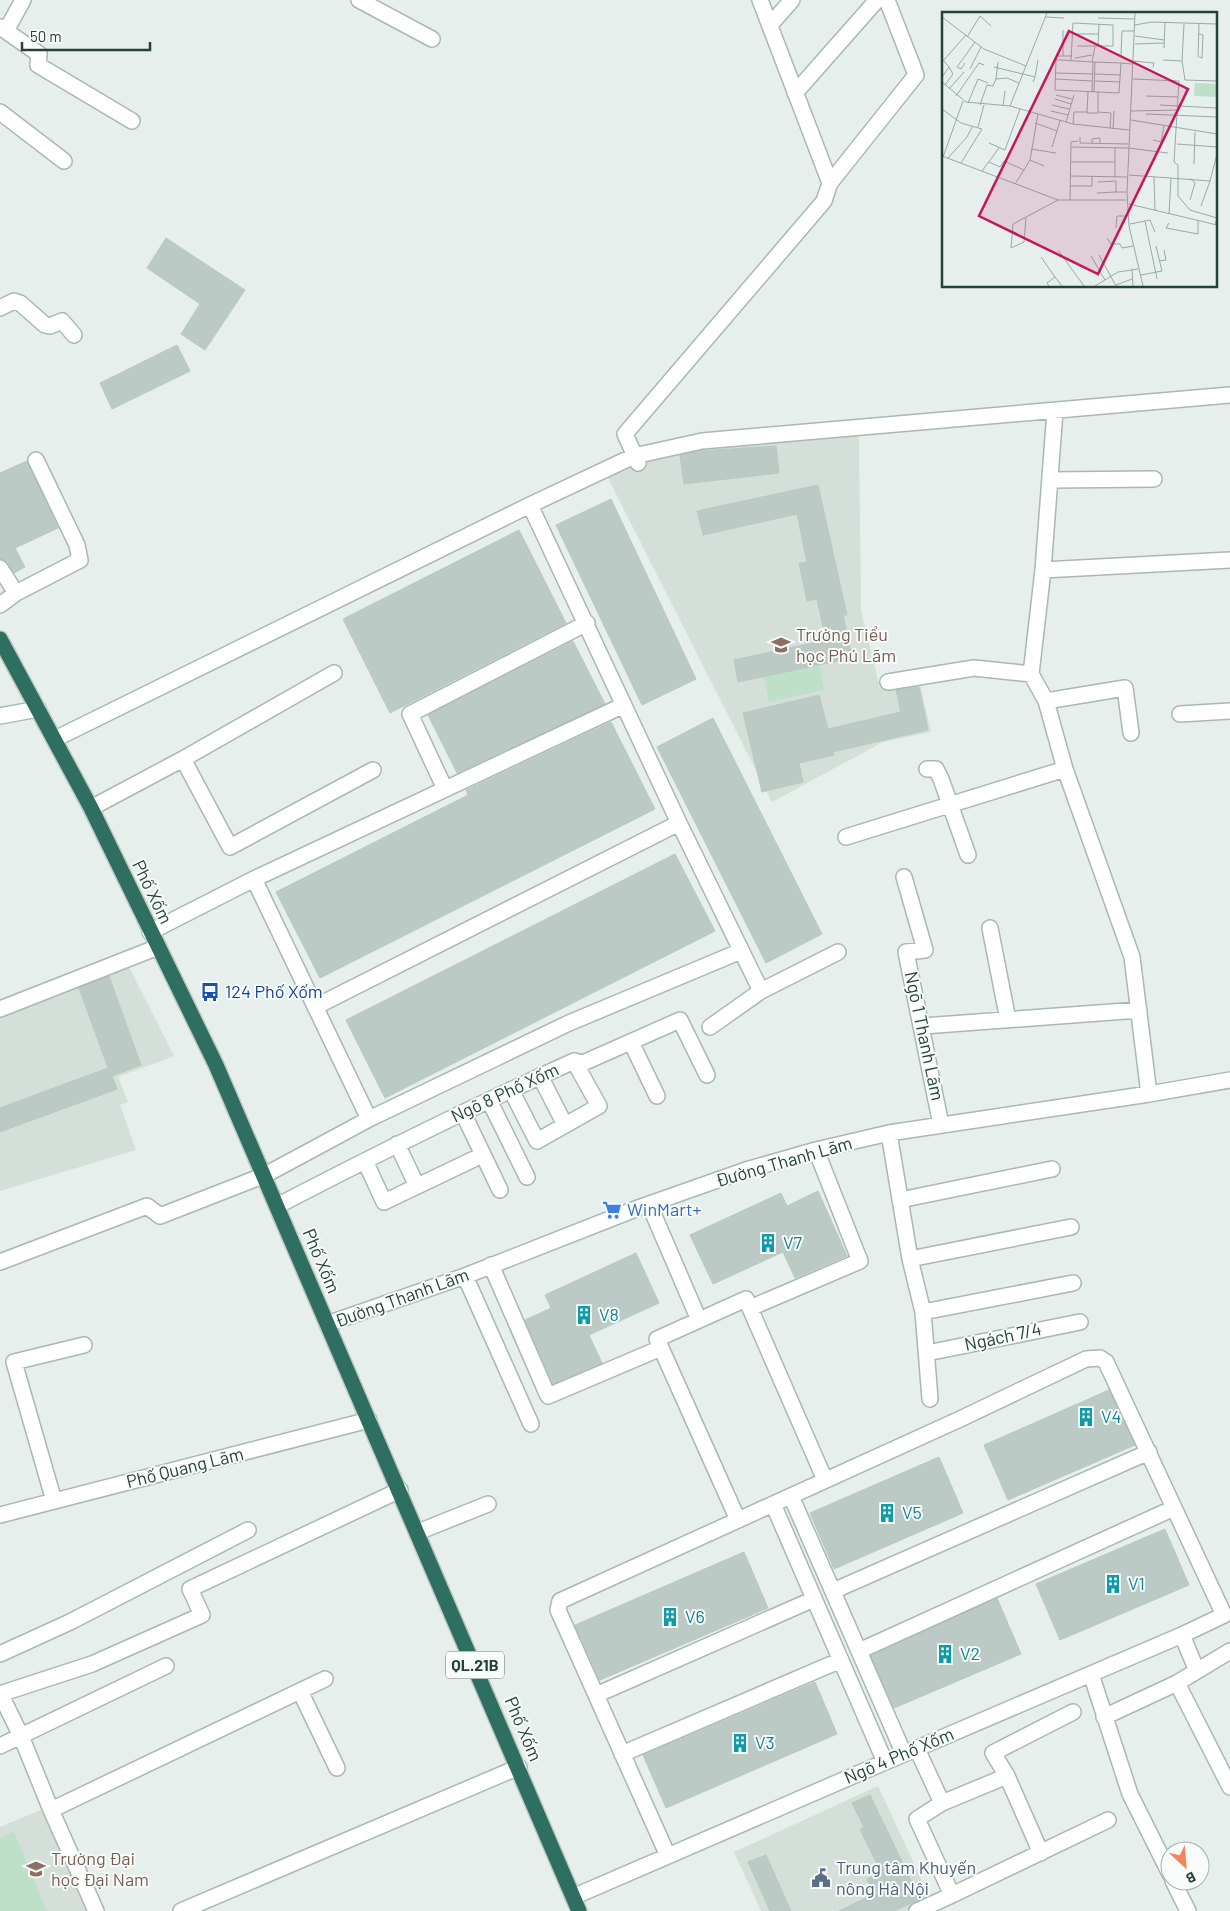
<svg xmlns="http://www.w3.org/2000/svg" width="1230" height="1911" font-family="Barlow,sans-serif">
	<rect width="100%" height="100%" fill="#e6efeb"/>
	<path fill="#d4dfda" d="M859,435L861,611L880,688L919,679L931,732L883,742L772,802L608,478L651,459L681,451Z
		M128,965L174,1056L118,1077L128,1102L120,1105L136,1150L0,1191V1014Z
		M878,1786L931,1900L906,1911H761L734,1852Z
		M43,1809L93,1911H0V1827Z"/>
	<path fill="#bfe0c8" d="M819,665L824,690L769,702L764,677Z
		M14,1832L47,1911H0V1838Z"/>
	<path fill="#bbcac4" stroke="#b8c9c2" d="M166,238L245,290L205,350L181,334L200,304L147,268Z
		M177,345L190,371L112,409L100,383Z
		M776,446L779,473L684,484L680,455L701,451Z
		M27,461L58,528L15,548L25,567L14,573L8,563L0,559V473Z
		M818,485L847,615H843L852,658L738,682L734,660L826,640L817,599L807,601L799,563L807,562L797,514L703,535L697,511Z
		M611,499L696,679L642,705L556,525Z
		M519,530L566,623L390,713L343,619Z
		M573,641L605,704L457,773L428,715Z
		M919,687L928,730L833,752L834,755L799,763L803,782L762,792L743,713L819,695L828,729L901,712L896,690Z
		M713,718L822,934L766,963L657,747Z
		M611,722L655,809L320,978L276,892L468,795L466,790Z
		M675,854L715,931L385,1098L346,1020Z
		M109,976L141,1065L112,1076L117,1089L0,1132V1108L108,1068L79,988Z
		M818,1191L847,1256L795,1278L783,1252L713,1284L690,1235L781,1193L787,1206Z
		M636,1253L659,1303L589,1335L602,1363L553,1384L525,1320L551,1308L545,1295Z
		M1109,1390L1135,1445L1008,1500L984,1445Z
		M939,1457L963,1513L834,1569L810,1513Z
		M1165,1529L1189,1585L1060,1640L1036,1584Z
		M744,1552L768,1608L600,1680L575,1625Z
		M997,1598L1021,1654L894,1708L871,1656Z
		M815,1682L837,1734L666,1808L643,1755Z
		M870,1795L920,1899L894,1911H839L874,1894L867,1879L881,1872L860,1829L864,1827L852,1803Z
		M766,1855L791,1911H770L748,1862Z"/>
	<g fill="none" stroke-linecap="round" stroke-linejoin="round">
		<g stroke="#a8b8b2" stroke-width="18">
			<path id="minor" d="M359,0L432,39
				M760,0L830,183
				M770,25L792,0
				M0,27L39,54L38,65L132,121
				M6,31L23,0
				M795,93L877,0
				M0,112L64,161
				M0,308L14,301L20,303L45,325L50,326L62,321L74,335
				M638,463L625,434L824,201L830,183L916,75L887,0
				M1051,480L1154,479
				M530,505L679,823L761,991L710,1027
				M0,568L16,593L0,605
				M1043,570L1055,411
				M16,593L80,560L77,545L36,460
				M888,682L974,668L1031,674
				M1046,701L1125,688L1131,733
				M1180,714L1230,711
				M0,716L38,709
				M55,739L530,505L634,456L702,441L1230,395
				M183,759L334,673
				M927,769H936L941,779L968,855
				M445,789L410,714L587,623
				M91,808L183,759L230,847L373,770
				M846,837L1065,769
				M904,877L925,950L906,952L941,1125
				M254,879L369,1119
				M990,928L1008,1020
				M150,932L254,879L624,705
				M761,991L838,952
				M315,1007L679,823
				M0,1009L158,947
				M923,1026L1139,1010
				M631,1042L657,1096
				M540,1076L565,1125
				M511,1090L537,1141L599,1106L574,1061
				M1149,1094L1132,957L1065,769L1046,701L1031,674L1043,570L1230,560
				M489,1100L527,1177
				M463,1113L500,1190
				M889,1133L910,1259L923,1312L930,1399
				M397,1144L417,1186
				M365,1161L384,1202L474,1159
				M900,1200L1052,1169
				M649,1204L699,1320
				M277,1206C375,1155 474,1106 574,1061L583,1063L680,1020L707,1075
				M910,1259L1071,1227
				M0,1262L147,1206L160,1216L265,1175L369,1119L569,1023L741,951
				M491,1265L548,1396L661,1348
				M465,1276L531,1424
				M750,1308L860,1261L816,1150
				M923,1312L1073,1283
				M327,1324L465,1276L638,1208L746,1170L816,1150L889,1133L1149,1094L1230,1080
				M927,1353L1080,1322
				M791,1496L904,1754
				M54,1501L14,1362L84,1345
				M773,1504L885,1762
				M0,1515L369,1420
				M738,1520L657,1339L746,1299L825,1480
				M418,1532L488,1504
				M833,1591L1149,1452
				M1182,1635L1197,1671
				M859,1651L1174,1508
				M0,1654L70,1622L248,1530
				M1091,1674L1130,1794L1170,1874
				M1177,1683L1230,1787
				M300,1691L337,1768
				M0,1693L21,1736L51,1810L96,1911
				M0,1694L92,1664L202,1615L190,1589L400,1490
				M596,1695L814,1599
				M1104,1717L1177,1683L1230,1651
				M0,1746L166,1666
				M917,1749L942,1803L917,1819L952,1895L1108,1820
				M622,1754L841,1660
				M1007,1776L1041,1853
				M942,1803L1007,1776L993,1753L1073,1712
				M51,1810L325,1679
				M1173,1881L1188,1911
				M573,1897L885,1762L904,1754L1182,1635L1224,1615L1106,1362L1100,1358L1086,1359L958,1420L560,1601L558,1610L668,1856
				M181,1911L519,1767
				M917,1911L952,1895"/>
		</g>
		<g stroke="#c2cac8" stroke-width="18">
			<path id="highway" d="M0,639L91,808L216,1065L579,1911"/>
		</g>
		<use href="#minor" stroke="#fff" stroke-width="15"/>
		<use href="#highway" stroke="#2f6f62" stroke-width="15"/>
	</g>
	<defs>
		<g id="school-bare" transform="scale(1.5)"><path d="M0-5L7-2L0 1L-7-2ZM-4 1L0 2.5L4 1V4Q0 6-4 4Z" fill="#8d6e63" stroke="#f7fbf9" stroke-width="2.5" paint-order="stroke"/></g>
		<g id="bus-bare" transform="scale(1.5)"><path d="M-5-6H5V4H4V6H2V4H-2V6H-4V4H-5ZM-3.5-4V0h7V-4ZM-3.5 1.2v1.5H-2V1.2ZM2 1.2v1.5H3.5V1.2Z" fill="#1a4fb4" stroke="#f7fbf9" stroke-width="2.5" paint-order="stroke"/></g>
		<g id="supermarket-bare" transform="scale(1.5)"><path d="M-6-5.5h2.5l.6 2H6L4.5 2H-2.5L-4.4-4H-6ZM-1.5 3.2a1.3 1.3 0 1 0 .1 0ZM3 3.2a1.3 1.3 0 1 0 .1 0Z" fill="#3f7fe0" stroke="#f7fbf9" stroke-width="2.5" paint-order="stroke"/></g>
		<g id="building-bare" transform="scale(1.5)"><path d="M-4-6H4V6H1V3H-1V6H-4ZM-2.5-4.3h1.7v1.8h-1.7ZM.8-4.3h1.7v1.8H.8ZM-2.5-1h1.7V.8h-1.7ZM.8-1h1.7V.8H.8Z" fill="#0f9aa8" stroke="#f7fbf9" stroke-width="2.5" paint-order="stroke"/></g>
		<g id="university-bare" transform="scale(1.5)"><path d="M0-5L7-2L0 1L-7-2ZM-4 1L0 2.5L4 1V4Q0 6-4 4Z" fill="#8d6e63" stroke="#f7fbf9" stroke-width="2.5" paint-order="stroke"/></g>
		<g id="civic-bare" transform="scale(1.5)"><path d="M-.6-6.5H3V-4.5H.6V-3L4-1V1h2V6H-6V1h2V-1L-.6-3ZM-1.2 2.5V6h2.4V2.5Z" fill="#5c6f8a" stroke="#f7fbf9" stroke-width="2.5" paint-order="stroke"/></g>
	</defs>
	<g fill-rule="evenodd">
		<use href="#school-bare" x="781" y="645"/>
		<use href="#bus-bare" x="210" y="992"/>
		<use href="#supermarket-bare" x="612" y="1210"/>
		<use href="#building-bare" x="768" y="1243"/>
		<use href="#building-bare" x="584" y="1315"/>
		<use href="#building-bare" x="1086" y="1417"/>
		<use href="#building-bare" x="887" y="1513"/>
		<use href="#building-bare" x="1113" y="1584"/>
		<use href="#building-bare" x="670" y="1617"/>
		<use href="#building-bare" x="945" y="1654"/>
		<use href="#building-bare" x="740" y="1743"/>
		<use href="#university-bare" x="36" y="1869"/>
		<use href="#civic-bare" x="821" y="1878"/>
	</g>
	<g text-anchor="middle" stroke-width="4" stroke-linejoin="round" paint-order="stroke">
		<rect fill="#f7fbf9" stroke="#637a73" stroke-width="1" x="446" y="1651.5" width="58" height="27" rx="4"/>
		<g font-size="16" font-weight="bold" fill="#24423a">
			<text x="475" y="1671">QL.21B</text>
		</g>
		<g font-size="18" fill="#785e54" stroke="#f7fbf9" text-anchor="start">
			<text x="796" y="641">Trường Tiểu<tspan x="796" dy="21">học Phú Lãm</tspan></text>
			<text x="51" y="1865">Trường Đại<tspan x="51" dy="21">học Đại Nam</tspan></text>
		</g>
		<g font-size="18" fill="#24423a" stroke="#f7fbf9">
			<text transform="translate(152 892) rotate(64)" y="6">Phố Xốm</text>
			<text transform="translate(924 1036) rotate(78)" y="6">Ngõ 1 Thanh Lãm</text>
			<text transform="translate(505 1093) rotate(-25)" y="6">Ngõ 8 Phố Xốm</text>
			<text transform="translate(784 1162) rotate(-16)" y="6">Đường Thanh Lãm</text>
			<text transform="translate(321 1261) rotate(67)" y="6">Phố Xốm</text>
			<text transform="translate(402 1298) rotate(-20)" y="6">Đường Thanh Lãm</text>
			<text transform="translate(1003 1337) rotate(-12)" y="6">Ngách 7/4</text>
			<text transform="translate(185 1468) rotate(-14)" y="6">Phố Quang Lãm</text>
			<text transform="translate(523 1729) rotate(67)" y="6">Phố Xốm</text>
			<text transform="translate(899 1756) rotate(-23)" y="6">Ngõ 4 Phố Xốm</text>
		</g>
		<g font-size="18" fill="#164399" stroke="#f7fbf9" text-anchor="start">
			<text x="225" y="998">124 Phố Xốm</text>
		</g>
		<g font-size="18" fill="#366cbe" stroke="#f7fbf9" text-anchor="start">
			<text x="627" y="1216">WinMart+</text>
		</g>
		<g font-size="18" fill="#0d838f" stroke="#f7fbf9" text-anchor="start">
			<text x="783" y="1249">V7</text>
			<text x="599" y="1321">V8</text>
			<text x="1101" y="1423">V4</text>
			<text x="902" y="1519">V5</text>
			<text x="1128" y="1590">V1</text>
			<text x="685" y="1623">V6</text>
			<text x="960" y="1660">V2</text>
			<text x="755" y="1749">V3</text>
		</g>
		<g font-size="18" fill="#4e5e75" stroke="#f7fbf9" text-anchor="start">
			<text x="836" y="1874">Trung tâm Khuyến<tspan x="836" dy="21">nông Hà Nội</tspan></text>
		</g>
	</g>
	<g transform="translate(942 12)">
		<rect width="275" height="275" fill="#e6efeb"/>
		<path d="M253,71L275,72V85L252,84Z" fill="#bfe0c8"/>
		<path fill="none" stroke="#98aaa4" stroke-width="1" d="M193,1L185,180L187,214L201,274M0,5L42,37L84,54M103,5L122,6M156,6L192,7M193,13L210,10L275,12M121,18V44M131,22H157M193,24L222,28M25,25L38,4L49,14M193,32L222,31M135,34H153L150,50M156,34L157,12M222,36L223,11M179,43L180,19H192M114,44H130M256,45L257,12M257,45L260,46L261,23L257,22M133,46L150,43M221,48L240,49L243,68L275,69M1,49L24,23M129,49L131,11L171,13V34H153M192,49L212,51L211,55M240,49L242,12M23,51L19,57L15,55L33,30M179,51L177,81L113,78L114,48H119L151,50H153L179,51L190,52M52,55L93,65L91,70M28,57L39,35M114,61L151,62M153,62L179,63M0,65L7,55L1,48M93,65L96,48M54,67L65,66L77,71M113,67L150,69M191,67L237,69L232,150L236,153V184L248,198L275,206L273,213M153,69L178,70M0,70L24,90L68,94L131,112L187,118M3,73L11,62L7,55M7,77L22,60M146,80L145,101H156V80M150,80L151,50M152,80L153,50M114,83L130,87M14,84L37,51L42,53M204,84L236,85M113,87L129,92M26,91L36,67L46,71M38,93L45,73L51,74L54,67L56,50M110,93L127,97M218,93L275,96M61,94L63,79M68,94L105,1M0,97L19,111L40,117L19,151M109,99L126,103M188,99L236,98M156,100L169,101L168,116M204,102L275,105M189,108L275,122M124,110L132,83M93,111L115,119M131,112L132,100H145M36,115L42,93M171,117L172,99M138,125V131L186,132M211,128L219,130L222,114M47,131L63,138L78,97M150,132V127L158,126V132M235,132L275,135M110,135L118,109M129,135L186,136L226,141M89,137L114,141M0,144L116,188H184M1,145L21,89M6,146L25,125L30,115M88,148L102,154M47,150L58,155L62,149L82,158L88,148L96,102M129,150H173M252,152L253,120M40,159L57,136M187,163L268,169L275,142M129,164L185,165M173,165V136M212,165L213,199M248,166L253,171L248,188M156,170L174,169V180H184M73,172L82,158M129,174H150V165M155,181L174,180M128,188L129,130L136,129M187,192L275,213M259,194L268,169M227,202L229,167M84,205L71,212L69,236L82,230L84,205L116,188M203,209L215,267M227,211L224,216L256,222V209M188,212L208,208L213,220M174,216L175,204H182M165,226L169,232H178L180,236L191,234M116,238L142,274M157,243L174,274M149,244L163,268M99,245L113,265M217,249L224,248L222,238M190,257L191,274M199,263L220,259L214,234M174,273L190,267M107,274L105,271L113,265L120,274M153,274L176,260L196,257"/>
		<path fill="#c2185b" fill-opacity="0.15" stroke="#c2185b" stroke-width="2.5" d="M127,19L246,77L156,262L37,204Z"/>
		<rect width="275" height="275" fill="none" stroke="#24423a" stroke-width="2.5"/>
	</g>
	<g transform="translate(1185 1866) rotate(154)"><circle r="24" fill="#f7fbf9" stroke="#a3b1ad"/>
	<path d="M0-4L9 19L0 12L-9 19Z" fill="#f4845f"/>
	<text y="-8" font-size="14" font-weight="bold" text-anchor="middle" fill="#24423a">B</text>
	</g>
	<path d="M22 42v8h128v-8" fill="none" stroke="#24423a" stroke-width="2.5"/>
	<text x="30" y="42" font-size="15" fill="#24423a" stroke="#f7fbf9" stroke-width="4" paint-order="stroke">50 m</text>
</svg>
